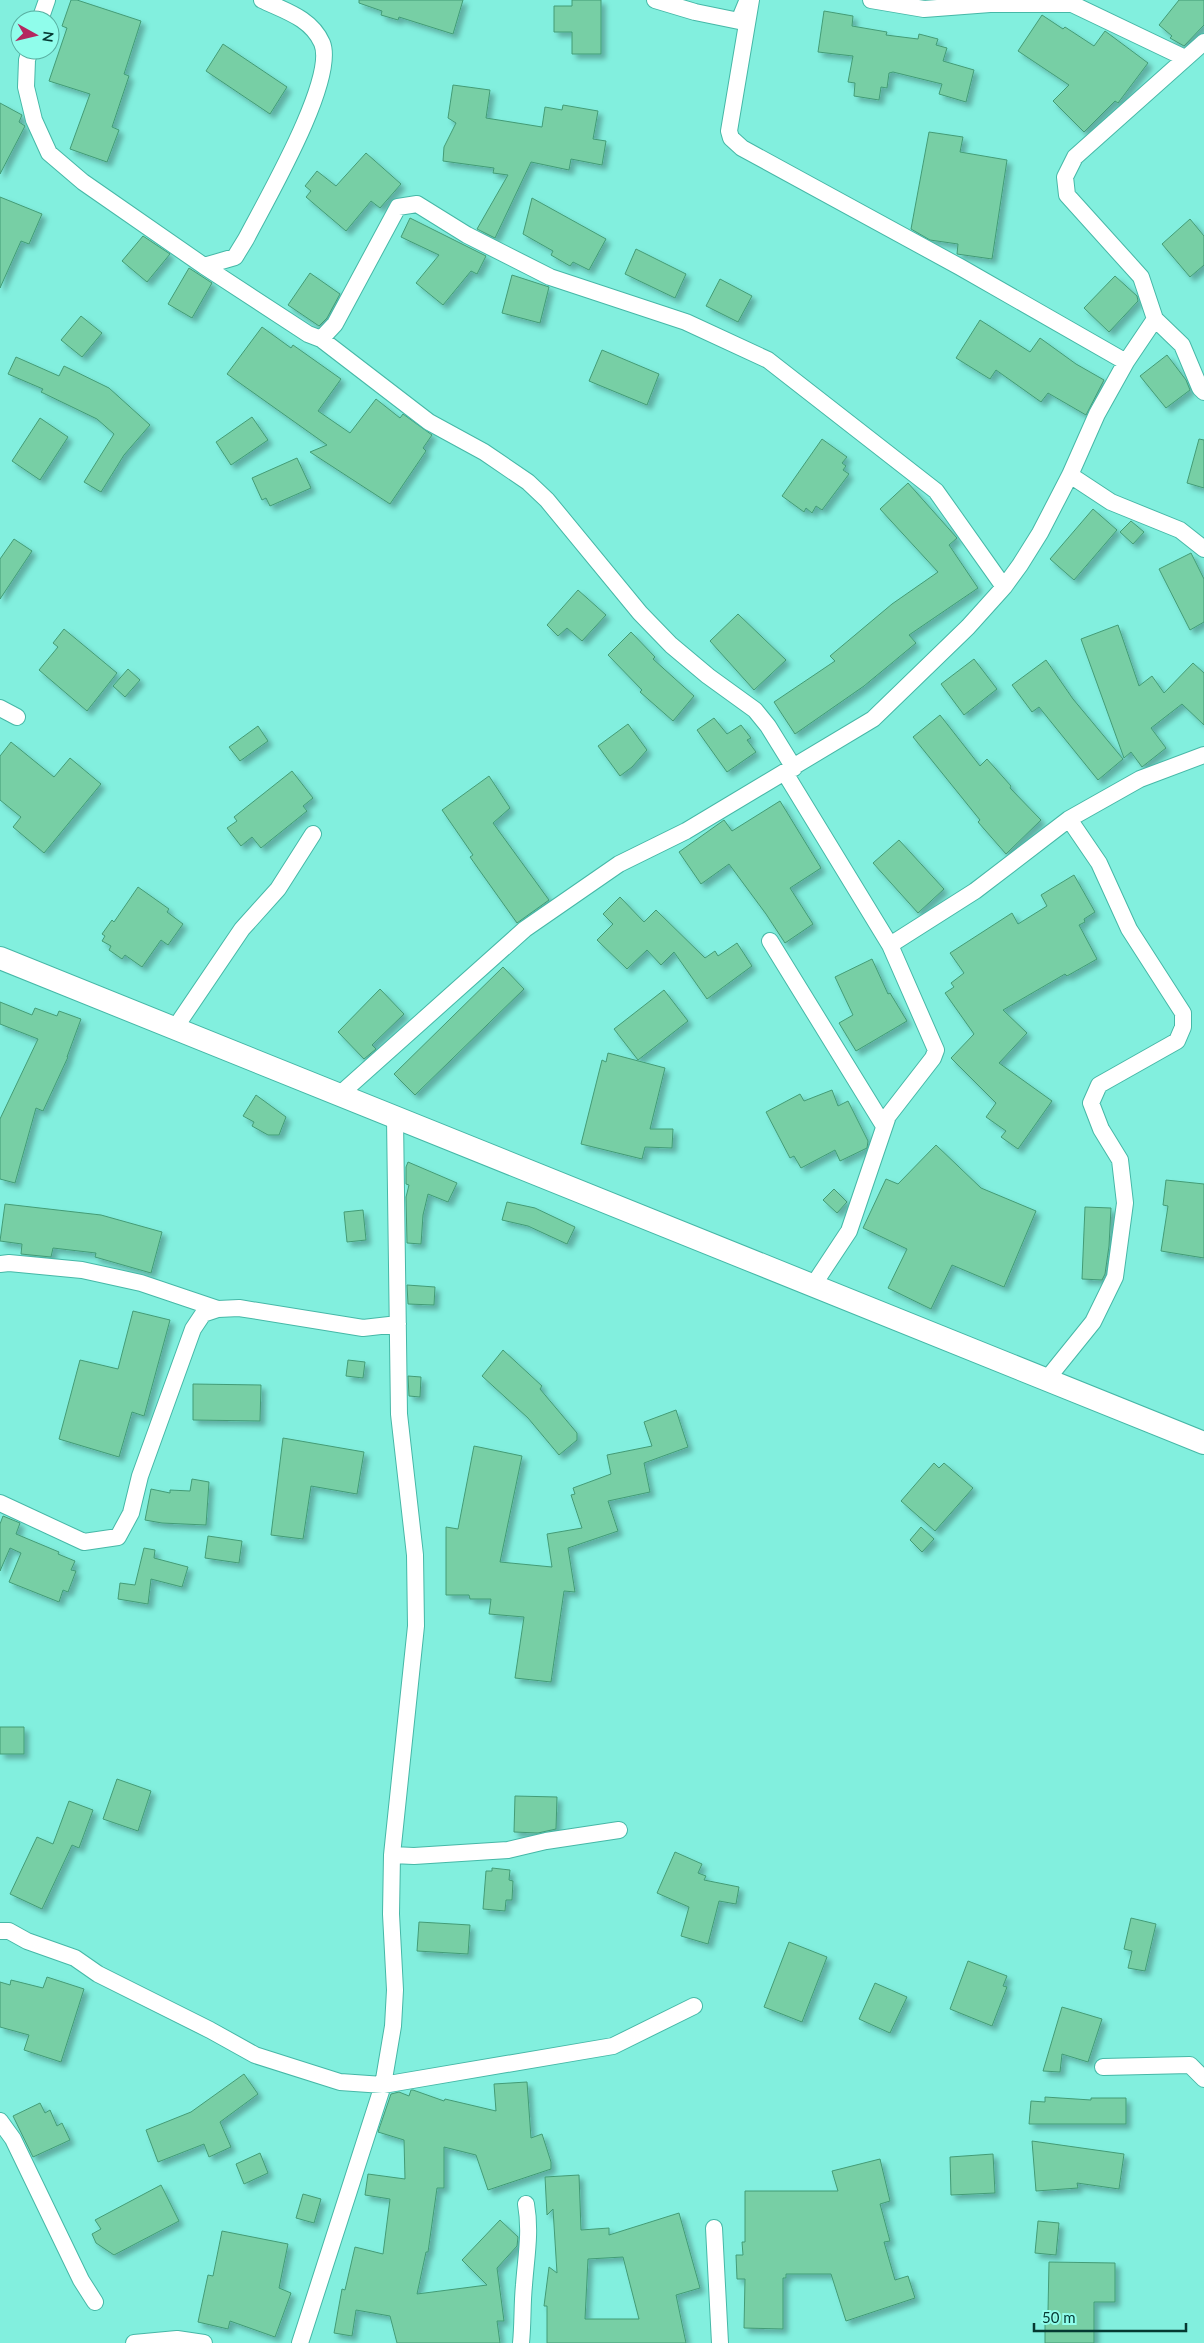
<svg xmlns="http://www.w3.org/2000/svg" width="1204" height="2343" font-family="Lato,sans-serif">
	<defs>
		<filter id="shadow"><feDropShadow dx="4.5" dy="4.5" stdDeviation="2.5" flood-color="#0004"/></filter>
	</defs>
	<rect width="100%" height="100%" fill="#82efde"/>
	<path fill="#77cfa5" stroke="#439c76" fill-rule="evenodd" filter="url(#shadow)" d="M71,0H77L141,21L124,74L129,76L112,127L119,130L107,162L70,149L90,94L49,81L67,28L62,26Z
		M359,0H463L453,34L399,17L398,20L381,15L382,11L359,3Z
		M572,0H601V54H572V32H554V6H572Z
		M1179,0H1204V25L1184,46L1170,38L1172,36L1159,25Z
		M824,11L853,16L852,26L887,32L886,35L918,39L919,34L938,39L936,45L947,48L943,61L974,70L966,102L939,94L942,84L893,72L889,73L887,88L881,87L879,100L854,96L855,83L848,82L853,56L818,52Z
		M1042,15L1063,29L1065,27L1094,46L1105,31L1148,63L1118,103L1115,101L1084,132L1053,101L1069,85L1018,51Z
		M223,44L287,87L270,114L206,71Z
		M453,85L490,90L486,118L542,127L545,107L562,110L563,105L598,111L593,139L606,141L602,165L571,159L569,170L531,162L495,238L477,229L508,175L493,173L494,168L443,161L444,147L456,123L448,118Z
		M0,103L22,115L19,122L25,126L0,174Z
		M929,132L963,137L960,152L1007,160L992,259L957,254L958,244L930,240L911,229Z
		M366,153L401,184L380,208L371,201L346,231L306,197L311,191L305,186L317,171L336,186Z
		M0,197L42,214L29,244L21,241L0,288Z
		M532,198L606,239L589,270L573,262L570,266L551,255L553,251L523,234Z
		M410,218L486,256L477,274L471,271L443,305L416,283L439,255L401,237Z
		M1190,219L1204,236V265L1190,277L1162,244Z
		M143,236L170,254L147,282L122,261Z
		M636,249L686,274L675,298L625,274Z
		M189,268L212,283L192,318L168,304Z
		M310,273L340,294L327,318L319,326L288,305Z
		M512,275L549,287L540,323L502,313Z
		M1115,276L1137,296L1138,301L1109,332L1084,308Z
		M720,279L752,296L738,322L706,306Z
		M81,316L102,333L82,357L61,340Z
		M980,320L1030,352L1040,338L1076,364L1104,380L1086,415L1048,393L1041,402L996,370L990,379L956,358Z
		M262,327L291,348L293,345L341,379L318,411L350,433L376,399L400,418L403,414L432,435L423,448L426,451L390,504L310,452L327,445L227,374Z
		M602,350L659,374L647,405L589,381Z
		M1167,355L1186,380L1190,390L1166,408L1140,376Z
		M16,357L59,376L64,366L109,388L150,425L124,455L101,492L84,482L114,434L97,419L41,392L43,389L8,374Z
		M252,417L268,440L231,465L216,442Z
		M40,418L68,437L40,480L12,461Z
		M822,439L847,457L842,463L846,466L843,470L849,474L822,510L816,506L812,513L806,508L804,512L782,496Z
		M1199,439L1204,440V488L1187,483Z
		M297,458L311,488L270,506L266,498L262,500L252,478Z
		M908,483L957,538L949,545L978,588L909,635L916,643L864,686L795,734L774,702L835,661L830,656L892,604L938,572L880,509Z
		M1093,509L1117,530L1074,580L1050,559Z
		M1131,521L1144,532L1133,544L1120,532Z
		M14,539L32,551L0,599V559Z
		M1191,553L1204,579V622L1190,630L1159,569Z
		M578,590L606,615L582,641L567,628L558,636L547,625Z
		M738,614L786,660L754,690L710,641Z
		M1118,625L1139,686L1152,676L1164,693L1193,663L1204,673V725L1182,704L1151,728L1166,748L1142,767L1131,752L1124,758L1081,639Z
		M64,629L117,673L87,711L39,670L58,647L53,643Z
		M631,632L655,657L653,659L694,696L673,721L640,692L642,690L608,655Z
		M974,659L997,689L964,715L941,684Z
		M1046,660L1073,699L1123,759L1098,780L1039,707L1032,712L1012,685Z
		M128,669L140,680L125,697L113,686Z
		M940,715L980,766L987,759L1011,786L1010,788L1041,820L1006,854L978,822L980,820L913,737Z
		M714,718L727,734L741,725L751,738L747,740L756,752L727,772L697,730Z
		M628,724L647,750L632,767L620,776L598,746Z
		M258,726L268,741L240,761L229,747Z
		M11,742L54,777L70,758L101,784L44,853L13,827L21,817L0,800V756Z
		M292,771L313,798L303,806L307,811L261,848L252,837L241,846L227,828L237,821L234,817Z
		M489,776L510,808L493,823L549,900L517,923L470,857L473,855L442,810Z
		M780,801L821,868L790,888L813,924L785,943L766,914L729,864L701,884L679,852L724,820L732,831Z
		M899,840L944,889L918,913L873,863Z
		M1074,875L1095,912L1084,919L1085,922L1079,925L1097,959L1067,976L1065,974L1003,1010L1027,1033L999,1063L1052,1101L1018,1149L1001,1137L1006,1131L986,1117L996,1103L951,1058L974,1034L945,993L954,987L951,983L964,973L950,953L1012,913L1018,924L1047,906L1041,895Z
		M138,887L169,909L167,912L183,924L168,945L161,940L142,967L125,955L122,959L109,950L111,946L102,941L105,936L102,934L112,920L114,922Z
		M620,897L644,922L656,910L705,958L715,951L718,956L737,943L752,966L707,999L674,952L661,965L647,950L627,969L597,940L613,924L603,914Z
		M872,959L888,994L890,993L907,1021L856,1051L839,1023L853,1015L835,977Z
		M503,967L524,989L415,1095L394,1074Z
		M380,989L404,1014L372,1045L376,1049L364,1059L338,1032Z
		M664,990L688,1021L638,1060L614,1029Z
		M0,1002L32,1015L35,1008L57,1016L59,1011L81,1019L67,1057H68L43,1111L36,1108L15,1183L0,1179V1119L38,1039L0,1024Z
		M608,1053L665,1068L650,1129H673L672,1148L645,1147L642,1159L581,1144L602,1060L606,1062Z
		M832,1090L838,1106L848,1101L868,1141L867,1148L840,1161L835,1150L801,1168L794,1156L790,1158L766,1112L800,1094L804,1101Z
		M256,1095L286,1117L279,1135H268L252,1126L254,1122L243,1116Z
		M936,1145L981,1188L1036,1211L1004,1287L952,1265L931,1309L888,1288L907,1249L863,1228L886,1179L898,1184Z
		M408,1162L457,1183L448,1202L428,1194L423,1215L421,1244L407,1243L406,1197L409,1185L406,1184V1167Z
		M1166,1180L1204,1184V1258L1161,1251L1168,1206L1163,1205Z
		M834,1189L847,1202L837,1213L823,1200Z
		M507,1202L535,1208L575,1227L567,1244L528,1226L502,1220Z
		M5,1204L101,1215L162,1232L151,1273L95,1257L96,1253L53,1248L51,1257L21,1254L22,1244L0,1241Z
		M1085,1207L1111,1208L1109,1246L1105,1274L1102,1280L1082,1279Z
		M363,1210L366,1240L347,1242L344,1212Z
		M407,1285L435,1287L434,1305L408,1304Z
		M133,1311L170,1320L144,1416L132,1412L119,1457L59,1439L80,1360L118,1369Z
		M503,1350L542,1386L540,1389L577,1433V1440L559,1455L528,1418L482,1376Z
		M348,1360L365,1362L363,1378L346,1376Z
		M408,1376L421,1377L420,1397L409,1396Z
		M193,1384L261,1385L260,1421L193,1420Z
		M676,1410L688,1447L644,1463L650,1492L608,1501L618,1531L568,1548L575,1592L564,1591L551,1682L515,1678L524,1617L489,1614L491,1599H470L469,1595H446V1527L458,1529L474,1446L522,1456L500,1562L552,1567L547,1534L582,1528L571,1495L575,1494L573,1488L611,1474L607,1455L652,1446L644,1422Z
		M283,1438L364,1452L357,1494L311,1486L303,1539L271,1535Z
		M934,1463L939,1468L944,1463L973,1488L935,1531L901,1501Z
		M192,1479L209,1482L206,1525L162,1523L145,1520L151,1489L170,1493V1490L190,1491Z
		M3,1516L20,1523L16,1534L59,1552L58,1554L75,1561L71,1570L76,1571L68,1592L63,1590L59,1602L9,1582L21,1553L10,1548L0,1571V1524Z
		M921,1527L934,1539L922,1552L910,1540Z
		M208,1536L242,1541L239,1563L205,1558Z
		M144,1548L155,1550L154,1558L188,1567L182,1587L151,1579L148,1604L118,1599L120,1583L135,1585Z
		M0,1727H24V1754H0Z
		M117,1779L151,1791L138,1831L103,1819Z
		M515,1796L557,1797L556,1829L538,1833L514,1832Z
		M69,1801L93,1810L79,1848L72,1845L42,1909L10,1894L37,1837L53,1844Z
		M675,1852L702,1864L698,1873L706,1876L704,1880L739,1887L736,1904L719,1901L708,1944L681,1936L689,1907L657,1893Z
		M492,1868L510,1870L509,1880L513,1881L512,1900H506L505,1911L483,1909L486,1871H492Z
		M1131,1918L1156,1924L1145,1971L1128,1968L1132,1951L1124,1949Z
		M419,1922L470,1925L468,1954L417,1951Z
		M789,1942L827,1957L802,2022L764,2007Z
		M968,1961L1007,1976L1003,1986L1007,1987L992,2026L950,2009Z
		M47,1977L84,1989L61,2062L24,2050L29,2035L0,2027V1982L10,1985L11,1980L43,1988Z
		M875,1983L907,1997L890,2033L859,2019Z
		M1062,2007L1102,2019L1088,2062L1062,2054L1060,2072L1043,2071Z
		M244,2074L258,2094L220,2122L231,2147L209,2157L204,2144L158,2162L146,2130L191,2112Z
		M527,2082L531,2138L542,2134L551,2162V2169L488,2190L476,2155L444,2147V2188H437L428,2252H426L417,2294L487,2285L462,2260L500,2220L518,2237L517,2246L497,2268L504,2321H497L500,2343H397L390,2316L356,2310L352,2336L334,2333L342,2289L345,2290L355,2247L383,2254L390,2199L365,2195L368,2174L405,2179L404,2140L378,2132L391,2094L399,2092L409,2096L411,2090H413L444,2101L445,2099L496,2111L494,2084Z
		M1045,2097L1091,2100V2098H1126V2124H1029L1031,2101L1045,2102Z
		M40,2103L45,2113L50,2110L57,2126L62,2123L70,2140L33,2157L13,2116Z
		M1032,2141L1124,2154L1119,2189L1077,2183L1078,2188L1036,2191Z
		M260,2153L268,2173L244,2184L236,2164Z
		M993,2154L995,2193L951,2195L950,2157Z
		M880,2159L890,2201L880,2204L890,2241L884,2242L895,2280L908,2276L915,2298L846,2321L831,2274H786V2278H783V2329L744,2328L745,2279H737L736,2255H743L742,2242H745V2191H838L832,2171Z
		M579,2175L581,2230L609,2228V2235L679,2213L700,2288L676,2295L686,2343H547V2306H544L549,2267L557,2273L553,2209L547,2215L545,2177ZM623,2257L639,2319H585L588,2259Z
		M161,2185L179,2221L114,2255L96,2243L92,2234L101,2229L95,2220Z
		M303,2194L321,2199L314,2223L296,2218Z
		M1038,2221L1059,2223L1056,2255L1035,2253Z
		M222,2231L288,2244L279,2288L291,2293L275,2337L230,2321L228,2329L198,2322L208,2275L213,2276Z
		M1049,2262L1115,2263V2302H1094V2343H1045V2311H1048Z"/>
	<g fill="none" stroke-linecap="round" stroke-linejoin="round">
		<g stroke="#46b8a7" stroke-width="18">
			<path id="street" d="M655,0L695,12L739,21L746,4
				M751,0L729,131L731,138L742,148L960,267L1126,362
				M871,0L924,9L990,4H1072L1185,58
				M40,20L47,0
				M1204,42L1075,157L1065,177L1067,195L1141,277L1155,319L1182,345L1200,388L1204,392
				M30,50L27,60L26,87L34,120L49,153L83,182L204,266L308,334L321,339L335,324L398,207L417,204L467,235L550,277L686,322L768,360L936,491L1004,587
				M204,266L235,257L246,239C265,202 337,79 322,43C311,18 285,11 262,0
				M321,339L429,422L484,452L528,482L547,500L640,613L671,645L708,676L755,710L768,726L794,768
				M1070,475L1111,502L1180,530L1204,549
				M0,708L17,717
				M785,773L890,945L936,1050L933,1058L888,1116L849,1231L814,1284
				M770,941L884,1126
				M890,945L975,891L1069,819L1140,779L1204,755
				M175,1028L242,929L278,889L313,834
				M338,1096L525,929L619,864L686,831L873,719L968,627L1004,587L1020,565L1040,533L1070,475L1097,414L1126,362L1155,319
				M0,1264L9,1263L82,1270L141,1283L218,1309
				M1047,1379L1093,1322L1115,1277L1125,1203L1120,1160L1101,1129L1091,1103L1099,1085L1177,1041L1183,1027V1013L1129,929L1099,863L1069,819
				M0,1503L84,1542L118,1537L131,1513L140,1476L193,1329L203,1314L218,1309L239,1308L363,1328L398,1324
				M392,1855L414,1856L508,1850L546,1841L619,1830
				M0,1931H9L27,1941L75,1958L98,1974L210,2030L255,2055L340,2082L383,2085L613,2046L694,2006
				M1103,2067L1190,2065L1204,2079
				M0,2121L13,2139L81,2280L95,2302
				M714,2228L720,2343
				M134,2343L177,2339L204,2343
				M300,2343L383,2085L393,2026L395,1990L391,1914L392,1855L416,1626L415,1555L399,1414L395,1118
				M521,2343C523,2324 522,2304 524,2285C526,2257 531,2232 526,2204"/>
		</g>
		<g stroke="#46b8a7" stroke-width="24">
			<path id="secondary" d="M0,958L1204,1443"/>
		</g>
		<use href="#street" stroke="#fff" stroke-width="16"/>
		<use href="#secondary" stroke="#fff" stroke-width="22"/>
	</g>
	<g transform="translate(35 35) rotate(98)"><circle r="24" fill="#90fdeb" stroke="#58afa1"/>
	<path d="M0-4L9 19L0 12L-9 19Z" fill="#b4275f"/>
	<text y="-8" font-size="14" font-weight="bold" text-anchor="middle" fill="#053932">N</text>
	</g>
	<path d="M1034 2323v8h152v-8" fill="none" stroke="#053932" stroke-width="2.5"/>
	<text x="1042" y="2323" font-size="15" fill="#053932" stroke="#90fdeb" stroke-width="4" paint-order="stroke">50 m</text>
</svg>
